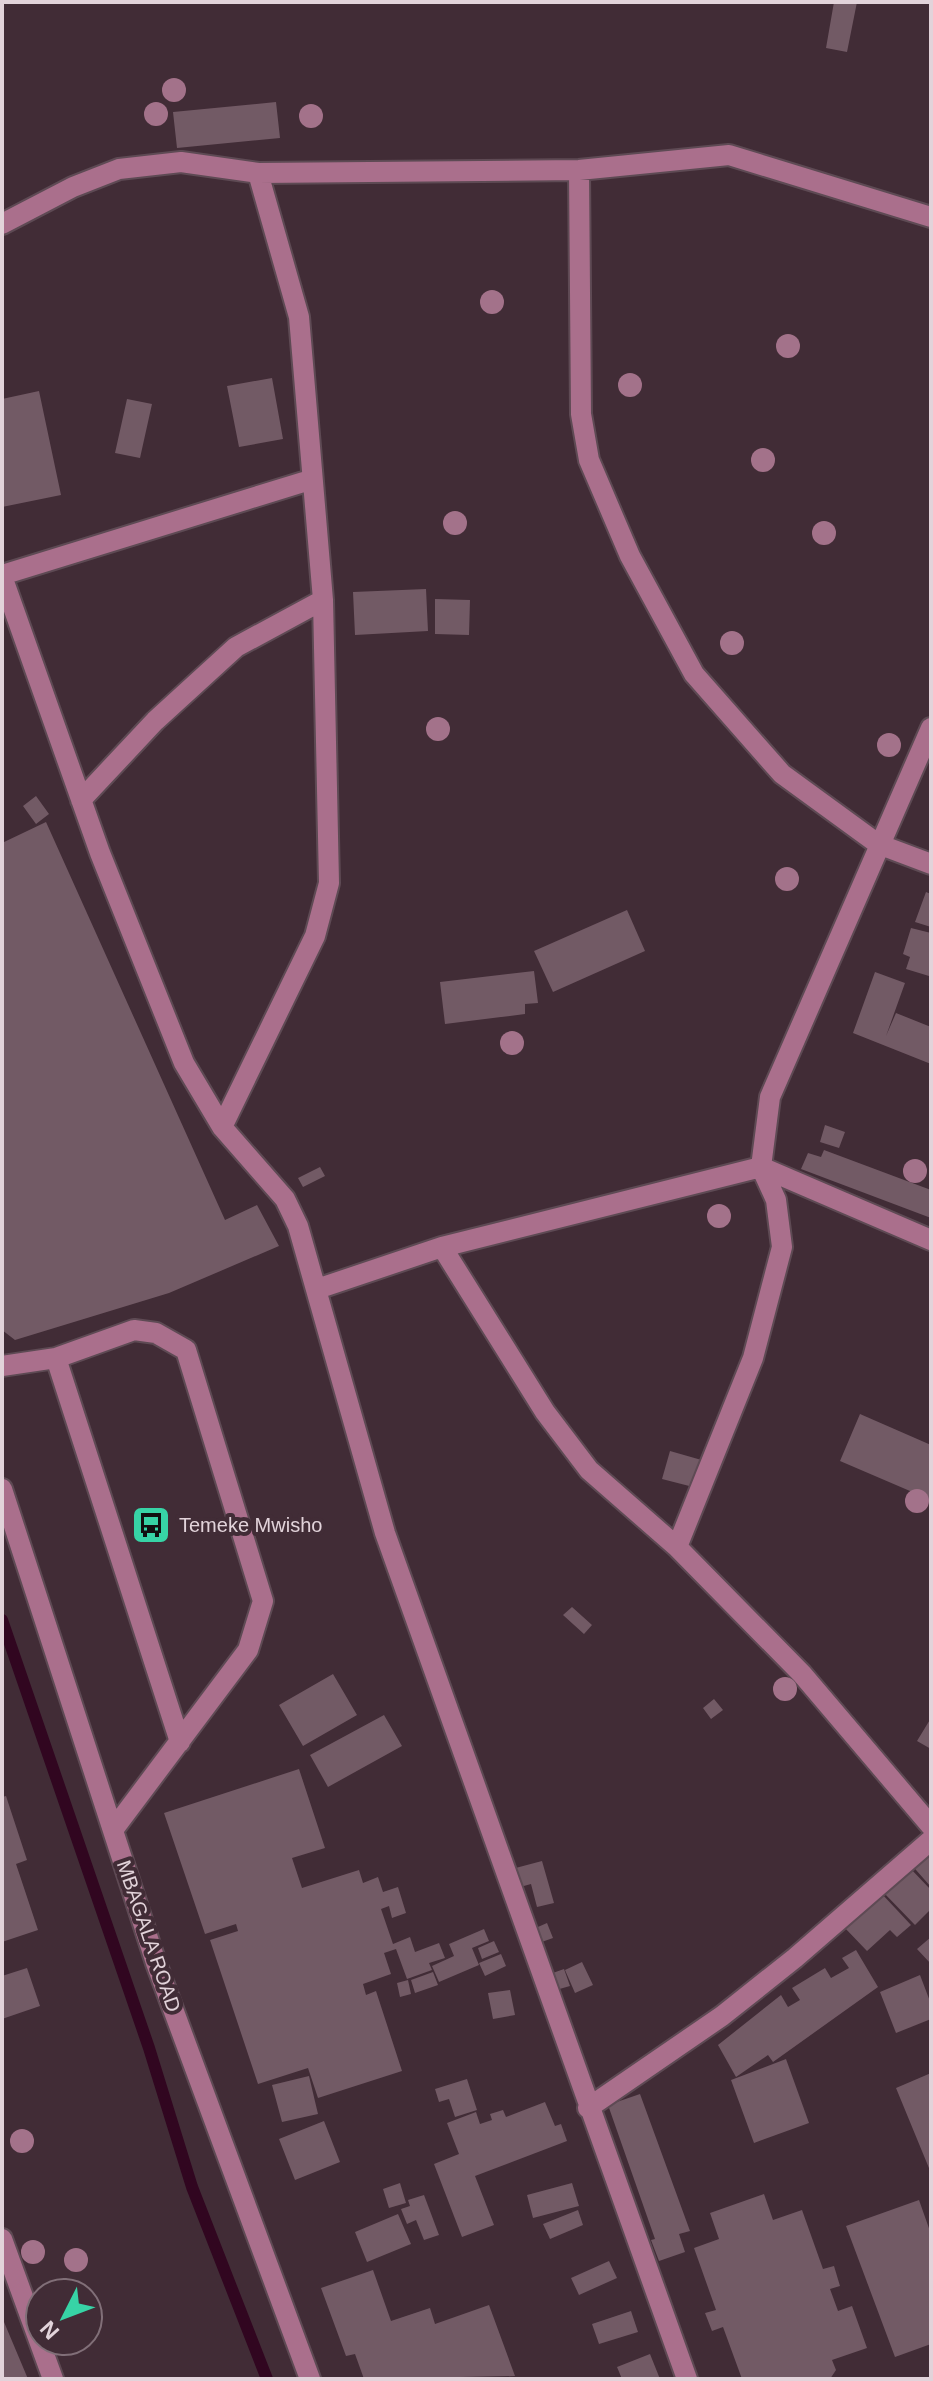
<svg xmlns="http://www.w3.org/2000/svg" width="933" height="2381" font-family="Helvetica,sans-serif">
	<rect width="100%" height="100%" fill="#412c36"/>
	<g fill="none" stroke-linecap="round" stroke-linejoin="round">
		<path stroke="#310620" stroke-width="12" d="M2,1620L149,2048L192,2187L267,2379"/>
	</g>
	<path fill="#725a65" d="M834,2H857L847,52L826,48Z
		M276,102L280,138L177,148L173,112Z
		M272,378L283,439L239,447L227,386Z
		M39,391L61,495L2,507V399Z
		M127,399L152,404L140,458L115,453Z
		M426,589L428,631L355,635L353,592Z
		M435,599L470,600L469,635L435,634Z
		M36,796L49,814L36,824L23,806Z
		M46,822L225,1220L257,1205L279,1246L169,1293L15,1340L2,1330V843Z
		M926,892L931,894V927L915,922Z
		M627,910L645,951L553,992L534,951Z
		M911,928L931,933L929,976L906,969L910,957L903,954Z
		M534,971L538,1003L525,1004V1014L445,1024L440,982Z
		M875,972L905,983L886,1036L896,1013L931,1027V1064L853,1033Z
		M825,1125L845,1132L839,1148L820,1142Z
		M824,1150L931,1190V1218L801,1169L808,1153L821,1157Z
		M320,1167L325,1176L303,1187L298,1178Z
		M860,1414L931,1445V1500L840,1461Z
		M670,1451L705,1461L697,1488L662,1479Z
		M572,1607L592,1625L584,1634L563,1615Z
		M333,1674L357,1715L303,1746L279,1705Z
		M714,1699L723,1710L711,1719L703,1708Z
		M384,1715L402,1746L328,1787L310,1755Z
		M931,1718V1749L917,1741Z
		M299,1769L325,1848L292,1858L302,1888L359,1870L363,1883L378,1877L383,1892L398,1887L406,1913L392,1918L389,1906L381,1909L393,1944L410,1937L415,1952L439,1943L445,1958L429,1963L432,1970L407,1979L396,1949L384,1953L391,1974L363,1984L366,1995L376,1991L402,2071L318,2098L308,2068L258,2084L210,1940L238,1931L236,1924L205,1934L164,1813Z
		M6,1796L27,1860L16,1864L38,1930L2,1942V1797Z
		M931,1847V1887L909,1862Z
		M542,1861L554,1903L537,1907L531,1884L513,1889L508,1870Z
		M909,1867L931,1890V1909L915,1925L883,1892Z
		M881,1893L911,1925L897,1937L890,1930L867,1951L844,1927Z
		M547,1923L553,1938L536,1944L531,1930Z
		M484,1929L489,1941L472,1948L479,1965L439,1982L432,1966L454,1956L449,1944Z
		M931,1937V1964L917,1949Z
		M494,1941L499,1952L482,1959L478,1948Z
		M856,1950L878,1987L773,2062L768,2055L736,2077L718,2045L781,1995L788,2007L800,2000L792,1988L825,1968L831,1978L849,1968L842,1958Z
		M501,1954L506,1966L485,1976L479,1963Z
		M582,1962L593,1985L575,1993L565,1970Z
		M27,1968L40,2006L2,2019V1976Z
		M564,1969L570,1986L556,1990L550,1974Z
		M433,1972L438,1985L415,1993L411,1980Z
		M920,1975L931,2004V2019L896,2033L880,1992Z
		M408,1980L411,1994L400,1997L397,1983Z
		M510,1990L515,2015L493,2019L488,1993Z
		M786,2059L809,2123L754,2143L731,2080Z
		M931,2073V2173L896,2088Z
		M309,2076L318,2114L282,2122L272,2085Z
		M467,2079L477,2110L455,2117L449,2099L439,2102L435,2089Z
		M640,2094L690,2231L679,2234L685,2252L659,2261L651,2240L655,2239L608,2105Z
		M545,2102L555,2126L561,2124L567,2141L475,2176L494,2225L462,2237L434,2164L459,2154L447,2123L476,2112L480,2124L492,2120L490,2114L503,2110L506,2117Z
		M324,2121L340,2162L295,2180L279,2139Z
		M400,2183L406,2203L389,2208L383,2189Z
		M572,2183L579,2206L533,2218L527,2195Z
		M764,2194L773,2220L802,2210L823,2269L834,2266L840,2286L830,2289L838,2311L852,2306L867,2348L832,2360L836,2370L830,2379H742L723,2327L712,2331L705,2313L716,2310L694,2248L719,2239L710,2213Z
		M424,2195L439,2235L424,2240L416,2220L407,2224L401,2209L410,2206L408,2200Z
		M919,2200L931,2234V2344L895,2357L846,2226Z
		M578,2210L583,2225L550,2239L543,2224Z
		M398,2214L411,2244L367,2262L355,2232Z
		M609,2261L617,2278L579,2295L571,2278Z
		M373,2270L391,2321L430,2308L435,2324L489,2305L515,2376L364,2379L355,2354L346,2356L321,2288Z
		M631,2311L638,2332L599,2344L592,2324Z
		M4,2322L28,2379H2Z
		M650,2354L660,2379H622L617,2367Z"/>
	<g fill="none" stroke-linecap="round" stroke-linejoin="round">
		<g stroke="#5e4a54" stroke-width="24">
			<path id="minor" d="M579,170L581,414L589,460L630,556L694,674L782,774L878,844L931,864
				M2,224L73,187L119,169L181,162L258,173L579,170L729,155L931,217
				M2,575L310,480
				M2,576L100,853L184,1063L222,1127L285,1199L298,1226L385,1533L687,2379
				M81,800L155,721L236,647L323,600
				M222,1127L315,936L329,883L323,600L299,317L258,173
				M442,1247L545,1412L589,1470L677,1547L802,1674L931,1826
				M317,1289L442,1247L761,1167L931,1240
				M56,1358L180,1742
				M2,1366L56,1358L134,1330L156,1333L186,1350L263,1601L248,1650L113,1830
				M2,1489L156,1963L310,2379
				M677,1547L753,1358L782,1247L776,1200L761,1167L770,1097L931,728
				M588,2108L722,2016L795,1958L931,1840
				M2,2239L53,2379"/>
		</g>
		<use href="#minor" stroke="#aa6f8c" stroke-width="20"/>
	</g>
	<g fill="#a3728a">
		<circle cx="174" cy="90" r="12"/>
		<circle cx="156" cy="114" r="12"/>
		<circle cx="311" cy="116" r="12"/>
		<circle cx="492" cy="302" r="12"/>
		<circle cx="788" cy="346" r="12"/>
		<circle cx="630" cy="385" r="12"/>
		<circle cx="763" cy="460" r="12"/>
		<circle cx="455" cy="523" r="12"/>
		<circle cx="824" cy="533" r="12"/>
		<circle cx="732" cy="643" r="12"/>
		<circle cx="438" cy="729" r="12"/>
		<circle cx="889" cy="745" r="12"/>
		<circle cx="787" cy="879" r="12"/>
		<circle cx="512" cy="1043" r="12"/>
		<circle cx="915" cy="1171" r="12"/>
		<circle cx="719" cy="1216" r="12"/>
		<circle cx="917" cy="1501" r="12"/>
		<circle cx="785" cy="1689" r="12"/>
		<circle cx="22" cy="2141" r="12"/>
		<circle cx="33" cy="2252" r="12"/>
		<circle cx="76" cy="2260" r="12"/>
	</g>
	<defs>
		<g id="bus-square" transform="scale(2)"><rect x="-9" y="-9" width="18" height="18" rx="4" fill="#37d4a6" stroke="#412c36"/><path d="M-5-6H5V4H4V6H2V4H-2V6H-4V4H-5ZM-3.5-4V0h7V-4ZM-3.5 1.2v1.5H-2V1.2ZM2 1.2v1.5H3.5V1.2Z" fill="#111"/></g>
	</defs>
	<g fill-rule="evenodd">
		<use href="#bus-square" x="151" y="1525"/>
	</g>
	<g text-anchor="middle" stroke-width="8" stroke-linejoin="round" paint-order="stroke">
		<g font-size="20" fill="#e2d3da" stroke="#412c36" text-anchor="start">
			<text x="179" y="1532">Temeke Mwisho</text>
		</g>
		<g font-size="20" fill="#e2d3da" stroke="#412c36">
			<text transform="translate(149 1936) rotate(71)" y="7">MBAGALA ROAD</text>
		</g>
	</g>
	<rect width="933" height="2381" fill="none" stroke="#e2d3da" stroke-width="8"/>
	<g transform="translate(64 2317) rotate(228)"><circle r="38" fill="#412c36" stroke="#816f78" stroke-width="2"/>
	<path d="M0-6L14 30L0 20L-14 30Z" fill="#37d4a6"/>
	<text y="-12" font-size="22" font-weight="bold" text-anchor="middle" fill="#e2d3da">N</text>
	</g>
</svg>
